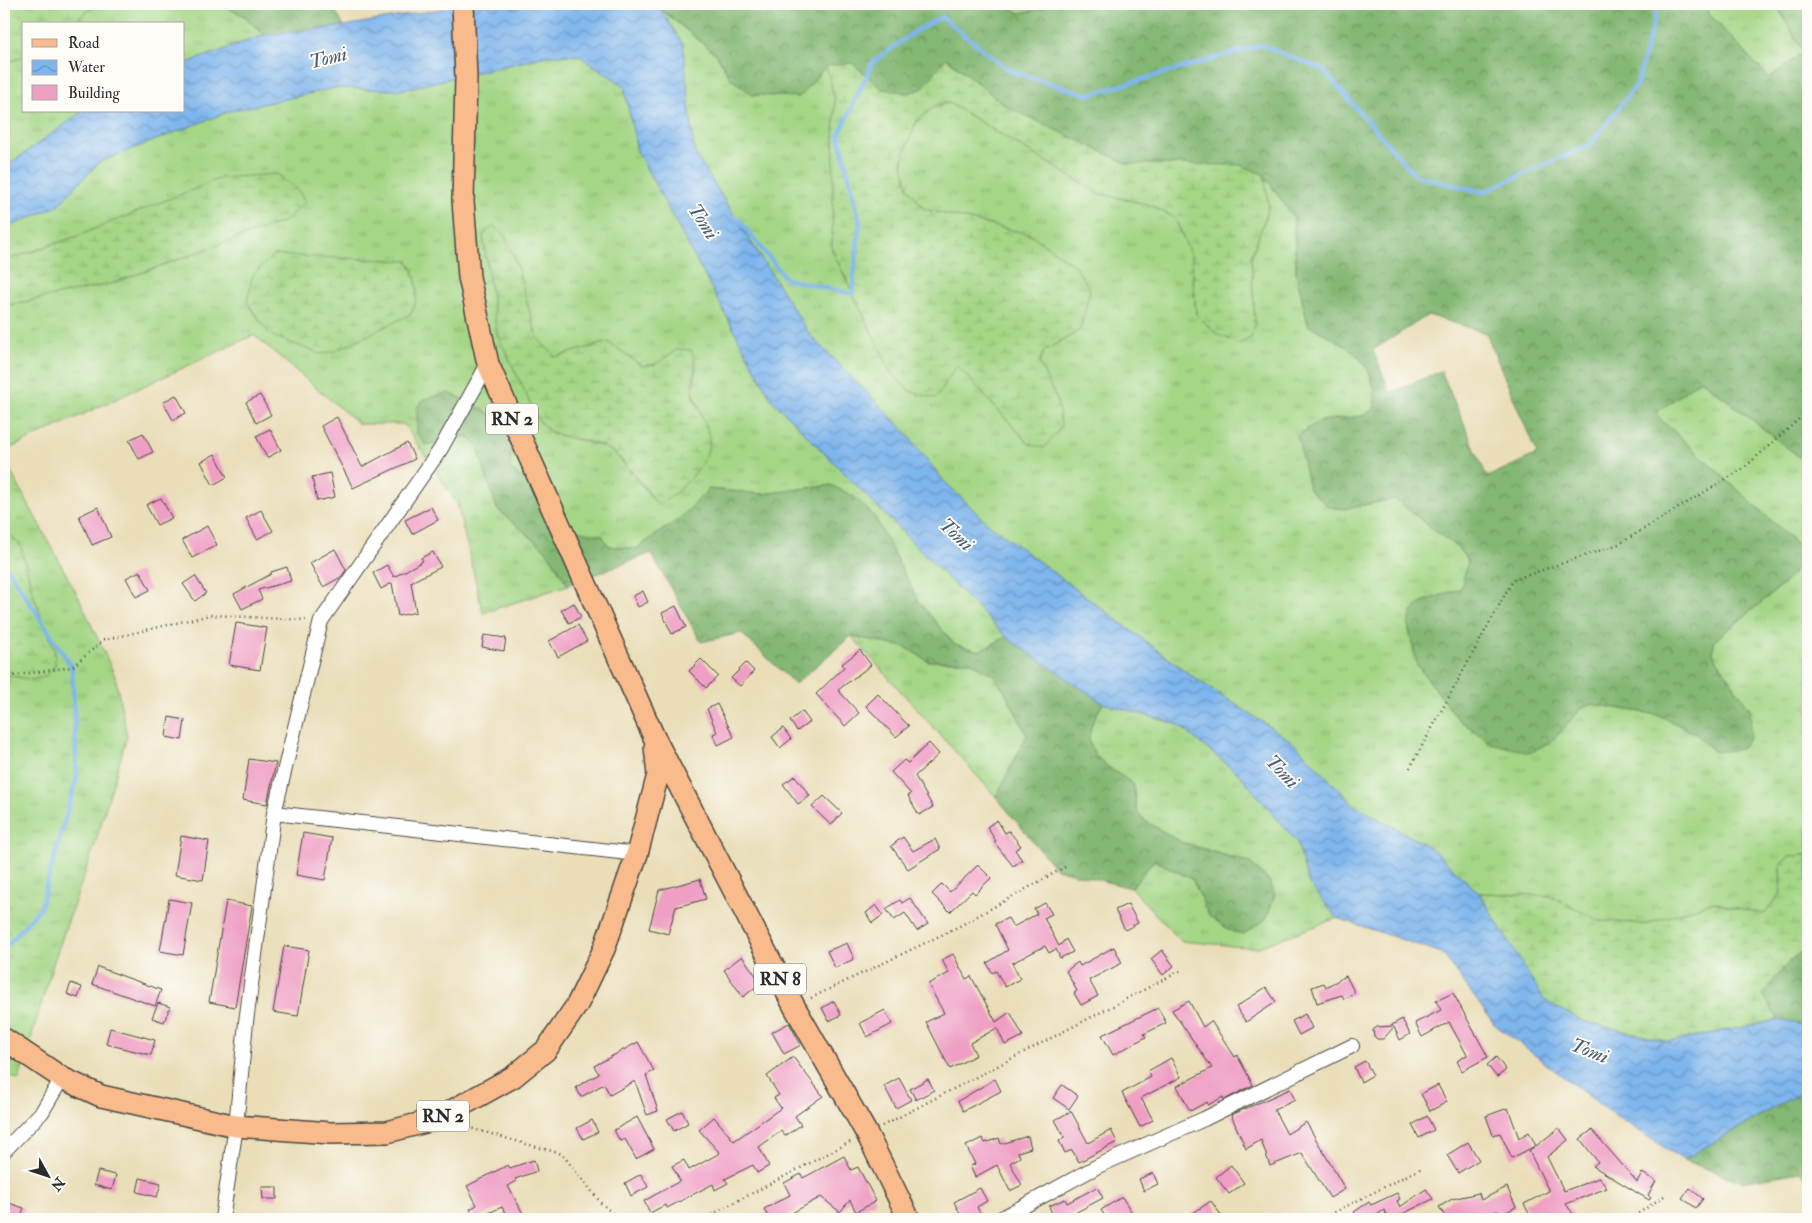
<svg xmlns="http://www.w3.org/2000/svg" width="1812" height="1223" font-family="'IM FELL Double Pica',serif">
	<defs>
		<pattern id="grass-tufts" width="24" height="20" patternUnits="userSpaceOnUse" patternTransform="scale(1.25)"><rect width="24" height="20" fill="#a4d686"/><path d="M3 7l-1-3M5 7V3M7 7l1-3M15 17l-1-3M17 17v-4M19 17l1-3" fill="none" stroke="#8db874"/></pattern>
		<pattern id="forest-crowns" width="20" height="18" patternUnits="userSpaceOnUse" patternTransform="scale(1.25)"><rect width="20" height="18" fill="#83b773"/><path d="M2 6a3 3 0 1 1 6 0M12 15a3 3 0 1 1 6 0" fill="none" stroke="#6b955f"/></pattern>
		<pattern id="wetland-marsh" width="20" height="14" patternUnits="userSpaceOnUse" patternTransform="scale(1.25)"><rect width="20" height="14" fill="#a4d686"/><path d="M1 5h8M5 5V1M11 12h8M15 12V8" fill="none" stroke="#8db874"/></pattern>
		<pattern id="water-waves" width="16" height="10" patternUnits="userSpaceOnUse" patternTransform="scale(1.25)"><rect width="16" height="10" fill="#7eb5ed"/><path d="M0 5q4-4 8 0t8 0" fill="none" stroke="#6793c0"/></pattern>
	</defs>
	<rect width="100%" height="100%" fill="#fdfcf7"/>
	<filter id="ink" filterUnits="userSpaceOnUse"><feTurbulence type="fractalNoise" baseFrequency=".02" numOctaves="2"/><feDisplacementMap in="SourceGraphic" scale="10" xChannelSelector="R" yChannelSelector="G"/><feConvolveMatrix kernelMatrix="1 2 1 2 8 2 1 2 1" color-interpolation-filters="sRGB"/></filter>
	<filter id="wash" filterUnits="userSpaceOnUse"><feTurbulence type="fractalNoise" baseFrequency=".0096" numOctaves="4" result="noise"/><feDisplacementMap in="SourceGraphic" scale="20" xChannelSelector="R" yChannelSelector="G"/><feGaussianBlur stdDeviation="1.12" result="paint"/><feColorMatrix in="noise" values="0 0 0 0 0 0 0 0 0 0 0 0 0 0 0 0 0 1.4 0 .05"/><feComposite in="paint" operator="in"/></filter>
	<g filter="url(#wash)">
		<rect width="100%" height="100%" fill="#eadeb9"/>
		<path fill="url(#grass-tufts)" stroke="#688058" fill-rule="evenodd" d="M97,4H219L244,15L264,35L184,64V24H71Z
			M658,4H662L659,8L717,55L731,79L799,97L826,66L835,99L832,250L892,374L911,392L957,364L1029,444L1057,400L1039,364L1044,351L1080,330L1032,235L924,209C919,202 911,195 908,187C894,155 913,107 949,103L1098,193L1150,205L1175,218L1191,256L1196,314L1255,325L1251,257L1269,207L1264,175L1294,218L1296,272L1308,325C1347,346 1377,357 1375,408L1363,416L1320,421L1343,509L1395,499L1460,550L1468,562L1462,588L1422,602L1408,625L1417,665L1458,719L1553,740L1581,709L1592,704L1659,715L1696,734L1715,752L1751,711L1713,654L1714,641L1786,582L1799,546L1654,414L1700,379L1808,464V855L1789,856L1780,866L1781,893L1764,914L1712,902L1647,924L1599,921L1551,896L1479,893L1431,848L1354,805L1293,742L1196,679L986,522L943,480L902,428L810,335L694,152L683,44L659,7Z
			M1005,4H1051L1046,8L1020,13Z
			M1708,4H1776L1803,52L1769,78L1709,14Z
			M551,55H579L624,86L637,151L772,400L1006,637L979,651L954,644L919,602L874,516L831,485L763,494L709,489L680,518L636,549L609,546L570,529L546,481L520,477L509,469L512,440L474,403L426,445L466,436L477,445L497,509L547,551L568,585L483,613L457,503L404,424H359L254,335L4,451V306L110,284L285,221L75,237L4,261V229L57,206L99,162L230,111L335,88L400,90ZM483,235L515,259L537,338L556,357L608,342L642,366L656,365L678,349L697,362L693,390L709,440L658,505L617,456L605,447L548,432L497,334ZM383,260L408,261C418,278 420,296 411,314Z
			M24,57V111H83L4,168V63Z
			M4,459L80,600L115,676L127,736L95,844L52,967L19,1080L4,1074V674L32,680L55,651L35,600L20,545L4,529Z
			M851,636L905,647L928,661H970L993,674L1008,697L1027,735L996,797Z
			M1103,703L1177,724L1240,775L1297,842L1308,882L1337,918L1256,948L1181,941L1131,888L1154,860L1192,879L1209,915L1266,919L1275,894L1269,881L1250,863L1181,842L1145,821L1137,811L1133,784C1117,772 1084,757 1090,732C1091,722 1099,711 1103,703Z"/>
		<path fill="url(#forest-crowns)" stroke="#57714f" fill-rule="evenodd" d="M219,4H331L344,26L264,35L244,16Z
			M662,4H1005L1020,13L1046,8L1051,4H1708L1709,14L1769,78L1803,52L1776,4H1808V464L1701,379L1655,414L1799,546L1802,560L1786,582L1714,641L1713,654L1751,711L1750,738L1741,749L1715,752L1696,734L1659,715L1592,704L1581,709L1553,740L1530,753L1491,743L1458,719L1417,665L1408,625L1412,612L1422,602L1461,588L1468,561L1460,550L1395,499L1343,509L1329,507L1309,489L1297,435L1320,421L1363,416L1375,408C1377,357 1347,346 1308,325L1296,272L1294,218L1264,175L1240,165L1128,164L1007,107L947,58L922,89L908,93L882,89L852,63L826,66L799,97L753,95L731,79L717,55L659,7ZM1428,315L1486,333L1537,454L1487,477L1441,371L1390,393L1373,350Z
			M449,393C467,400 510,420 512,442C512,450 510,460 510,469L520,477L546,481L570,529L602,535L609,546L636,549L680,518L709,489L763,494L831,485L855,497L874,516L919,602L954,644L979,651L1006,637L1103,703C1099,711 1091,722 1090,732C1084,757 1117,772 1133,784L1137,811L1145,821L1181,842L1250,863L1269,881L1275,894L1266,919L1244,934L1231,931L1209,916L1192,879L1154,860L1131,888L1056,869L996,797L1027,735L1008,697L993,674L970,661H928L905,647L851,636L795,684L741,633L701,642L651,553L568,585L547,551L497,509L477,445L466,436L426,445L417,434V407L424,399Z
			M1808,947V1026L1778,1020L1763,994L1790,960Z
			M1808,1088V1180L1800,1172L1742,1182L1683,1160Z"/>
		<path fill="url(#wetland-marsh)" stroke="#688058" d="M4,4H97L71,24H24V57L4,63Z
			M946,58L1007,107L1128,164L1240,165L1264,175L1269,207L1251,257L1255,325L1251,338L1239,344L1215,333L1196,314L1191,256L1175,218L1150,205L1098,193L949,103L936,105L916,122L902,160L908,188L924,209L1032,235L1076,267L1090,290L1080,330L1044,351L1039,363L1057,400L1061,427L1044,448L1029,444L957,365L936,398L911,392L892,374L832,250L835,99L826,66L852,63L882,89L908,93L922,89Z
			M277,174L298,190L305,202L285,221L110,284L4,306V261L75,237L221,178Z
			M493,226L504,234L515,259L537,338L556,357L608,342L642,366L656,364L678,349L691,350C700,370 690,374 693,391C696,407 707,422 709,438C712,463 677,495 658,505C644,488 625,458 606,448C583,436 556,442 539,421L497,334L483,235Z
			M273,255L408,261C418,278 420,296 411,314L335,351L321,354L270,335L247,302L253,275Z
			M4,529L20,545L35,600L55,651V665L46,676L32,680L4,674Z
			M1808,855V947L1790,960L1763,994L1778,1020L1669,1042L1582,1021L1543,1000L1479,893L1551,896L1600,921L1647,924L1712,902L1764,914L1781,893L1780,866L1789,856Z"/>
		<path fill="url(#water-waves)" stroke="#54708c" d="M470,4H642L659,7L683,44L694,152L810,335L902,428L943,480L986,522L1196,679L1293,742L1354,805L1431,848L1479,893L1544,1000L1582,1021L1669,1042L1778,1020L1808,1026V1088L1683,1160L1603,1107L1494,1024L1442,953L1337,918L1308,882L1297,842L1240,775L1177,724L1103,703L1006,637L772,400L637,151L624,86L579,55H551L400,90L335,88L230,111L99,162L57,206L4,229V168L83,111H184V64L264,35L344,26Z"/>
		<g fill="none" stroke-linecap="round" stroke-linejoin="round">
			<path stroke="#7eb5ed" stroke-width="4.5" d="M731,215L739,220L786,279L852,294L860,222L839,135L873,62L917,30L942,17L1010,71L1088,95L1262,45L1323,70L1416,176L1483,192L1590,145L1637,84L1658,4
				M4,566L9,571L72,667L77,777L40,908L4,949"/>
		</g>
		<g id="blocks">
			<path fill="#ef9ec4" d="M176,395L186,413L173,420L163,402Z
				M260,395L271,415L256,423L246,402Z
				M337,417L362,467L407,443L415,459L353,488L321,426Z
				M270,429L281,450L267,458L256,436Z
				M143,433L153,452L139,459L129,440Z
				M215,454L227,477L213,485L201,462Z
				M330,473L335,497L317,501L312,477Z
				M161,498L172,518L157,525L146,505Z
				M98,507L111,537L92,545L79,516Z
				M431,507L438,520L412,534L405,520Z
				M261,510L273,531L257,539L246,518Z
				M207,526L217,545L192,558L182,540Z
				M335,549L346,570L341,577L323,587L310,563Z
				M433,552L441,567L411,582L416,612L398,616L392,583L381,589L373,573L387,565L394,577L423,561L421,558Z
				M287,567L291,581L258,590L262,599L242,609L234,594L271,574V572Z
				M140,571L150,590L136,597L126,578Z
				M195,576L206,593L195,601L183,584Z
				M643,591L648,602L638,607L633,596Z
				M574,603L581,617L569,623L561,610Z
				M676,606L686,627L672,634L662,613Z
				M236,623L267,628L260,670L229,665Z
				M578,625L587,641L558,657L549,641Z
				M484,635L506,638L504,651L482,647Z
				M860,650L871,665L838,690L859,713L845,726L816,694L844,667L842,664Z
				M701,659L718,676L706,688L689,671Z
				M746,663L754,671L740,686L731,678Z
				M878,694L909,726L896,737L866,706Z
				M717,704L734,737L718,745L713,734L717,732L707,709Z
				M802,711L810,722L797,731L790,721Z
				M169,717L185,720L182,740L166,737Z
				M783,728L791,739L780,748L772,737Z
				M929,743L939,754L915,776L933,807L919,815L908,796L911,794L891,772L904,760L908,763Z
				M249,759L276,763L267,804L243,800Z
				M795,776L810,796L798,804L783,784Z
				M824,796L842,813L831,825L812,807Z
				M997,820L1005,833L1009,831L1021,846L1015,850L1022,860L1013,866L994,842L996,841L987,827Z
				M303,833L332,838L325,880L296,875Z
				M181,836L209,841L203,880L175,875Z
				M903,837L913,851L935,839L940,849L908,869L891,846Z
				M978,865L991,878L975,894L972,891L950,912L932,894L942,884L950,892Z
				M700,879L706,899L676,907L668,934L649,929L659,890Z
				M910,898L928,924L917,931L905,913L894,920L886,909L900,900L902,903Z
				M169,899L192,903L183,955L160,951Z
				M226,901L252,906L235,1007L209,1002Z
				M1045,903L1052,914L1044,918L1059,946L1066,939L1073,952L1060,958L1056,949L1049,953L1045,946L1012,963L1020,979L1005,987L996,971L992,973L987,963L1008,950L995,924L1008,918L1013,927L1037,914L1034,909Z
				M1128,904L1138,923L1125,930L1115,910Z
				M876,905L883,915L872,923L866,913Z
				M847,943L854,959L835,968L827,951Z
				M284,946L309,950L298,1016L273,1012Z
				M1114,947L1122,963L1089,980L1098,996L1081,1005L1074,993L1077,991L1066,971L1078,962L1080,966Z
				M1162,950L1174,966L1163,975L1151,959Z
				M953,954L966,979L971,976L996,1022L1010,1012L1023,1036L1005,1045L997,1028L970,1043L976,1055L950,1069L926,1022L944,1013L928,984L949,973L942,960Z
				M742,956L761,983L743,997L724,970Z
				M98,967L161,990L155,1006L92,984Z
				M1346,976L1355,993L1344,999L1342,995L1317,1003L1312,987L1324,983L1326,987Z
				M71,983L82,987L78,998L67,994Z
				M1266,987L1276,1002L1246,1022L1236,1007Z
				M1453,993L1488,1057L1462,1071L1457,1061L1467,1055L1449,1022L1422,1037L1415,1023L1441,1010L1436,1001Z
				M834,1001L841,1015L829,1021L822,1008Z
				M1189,1001L1203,1027L1211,1021L1235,1057L1237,1055L1253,1085L1224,1100L1223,1097L1208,1105L1207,1102L1190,1111L1177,1086L1212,1068L1172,1010Z
				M158,1003L170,1007L164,1022L152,1018Z
				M1158,1008L1166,1023L1144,1034L1146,1037L1113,1055L1102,1035Z
				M885,1010L892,1024L867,1037L860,1023Z
				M1305,1014L1312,1028L1299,1035L1292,1021Z
				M1402,1019L1410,1034L1400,1040L1394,1027L1383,1039H1377L1374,1036L1373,1030L1377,1027L1393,1026L1392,1025Z
				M789,1023L801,1045L784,1054L772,1032Z
				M110,1028L155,1040L151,1055L106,1044Z
				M638,1042L654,1071L646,1075L658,1111L647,1115L635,1081L610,1095L604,1084L581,1097L576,1087L599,1074L594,1066Z
				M793,1057L823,1096L795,1116L801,1125L785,1136L781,1131L759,1147L769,1166L757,1173L753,1165L725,1179L728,1183L715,1190L713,1184L667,1208L665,1205L650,1213L644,1201L680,1181L672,1166L684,1160L689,1170L720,1153L699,1130L714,1117L734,1141L781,1108L774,1098L779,1095L767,1076Z
				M1496,1057L1506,1070L1497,1077L1487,1065Z
				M1171,1058L1181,1077L1141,1098L1153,1120L1140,1127L1122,1093L1151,1077L1148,1071Z
				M1365,1061L1373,1075L1361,1082L1354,1067Z
				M899,1078L911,1100L896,1108L884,1086Z
				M928,1079L934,1090L916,1100L910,1089Z
				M995,1079L1001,1091L963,1111L958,1101Z
				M1062,1085L1078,1096L1069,1109L1053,1098Z
				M1438,1085L1447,1102L1430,1111L1421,1094Z
				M1290,1089L1295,1100L1274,1110L1287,1134L1306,1122L1345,1189L1330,1198L1302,1153L1270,1166L1261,1140L1246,1149L1231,1115Z
				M1508,1108L1519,1138L1529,1132L1536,1146L1559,1128L1568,1140L1547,1157L1564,1191L1599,1178L1607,1188L1566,1204L1577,1219H1532L1524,1204L1549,1191L1529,1151L1535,1146L1512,1158L1500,1133L1493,1135L1486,1116Z
				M682,1111L688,1123L674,1131L667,1119Z
				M1071,1111L1088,1143L1111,1130L1117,1142L1079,1162L1072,1150L1065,1153L1059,1141L1065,1138L1055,1120Z
				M1427,1116L1434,1130L1419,1138L1412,1125Z
				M637,1117L654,1149L636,1159L625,1139L620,1141L614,1130Z
				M592,1120L598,1132L583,1139L577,1128Z
				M1592,1130L1637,1182L1642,1173L1656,1181L1648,1195L1651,1198L1649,1200L1593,1166L1598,1162L1580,1139Z
				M1028,1136L1031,1148L1018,1152L1020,1157L1010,1163L1022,1185L1010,1191L997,1165L975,1177L970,1166L975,1164L966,1146L982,1138L985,1143L999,1138L1001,1144Z
				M1468,1142L1479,1160L1458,1173L1447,1155Z
				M844,1156L851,1170L858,1167L876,1201L856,1212L850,1200L840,1212L821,1197L781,1219H769L764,1209L790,1195L784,1183L801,1174L803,1178Z
				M534,1160L537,1171L515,1179L517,1181L508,1186L526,1219H508L502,1207L475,1219L470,1209L477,1205L467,1186L508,1165L510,1168Z
				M1231,1165L1244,1183L1229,1194L1216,1177Z
				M98,1171L116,1175L112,1190L94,1185Z
				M1153,1173L1158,1184L1144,1191L1139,1179Z
				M641,1174L648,1187L631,1196L625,1183Z
				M140,1178L161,1183L157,1197L137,1192Z
				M262,1187H277V1199H263Z
				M1097,1187L1103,1198L1071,1215L1054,1219L1049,1206L1065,1199L1067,1203Z
				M1507,1187L1516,1207L1500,1215L1498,1211L1468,1219H1447L1439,1207L1452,1199L1479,1193L1481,1200Z
				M980,1188L987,1201L977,1207L980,1213L963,1219L954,1202Z
				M1690,1188L1703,1199L1696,1208L1682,1198Z
				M1426,1189L1433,1199L1392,1219H1388L1384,1210L1371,1219H1359L1354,1212L1369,1202L1371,1205L1397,1193L1400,1199L1397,1201L1400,1207Z
				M1122,1197L1136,1219H1107L1101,1210Z
				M1211,1201L1224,1219H1184Z
				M6,1202L24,1208L20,1219L4,1213Z"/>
		</g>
	</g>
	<g filter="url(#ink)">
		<use href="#blocks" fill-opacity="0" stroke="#484640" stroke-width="1"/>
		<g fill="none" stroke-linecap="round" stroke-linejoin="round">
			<g stroke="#484640" stroke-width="16">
				<path id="street" d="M274,813L637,854
					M4,1151L42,1112L62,1078
					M222,1219L236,1126L246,1022L274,813L321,621L440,450L488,364
					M1000,1219L1098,1166L1204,1119L1352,1046"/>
			</g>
			<g stroke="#484640" stroke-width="24">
				<path id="primary" d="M463,4L466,78L463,201L469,277L488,364L654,737L794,1006L867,1134L909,1219
					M4,1039L62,1078L101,1096L236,1126L331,1133L387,1132L437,1119L513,1077L546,1050L577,1005L604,949L637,854L658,775L655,747"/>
			</g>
			<path stroke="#484640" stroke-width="2.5" stroke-dasharray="1 4" stroke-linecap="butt" d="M4,677L72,667L104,640L210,615L306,620
				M1410,768L1513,580L1619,544L1744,468L1808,411
				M811,998L958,927L1067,866
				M463,1126L562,1154L601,1203L619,1219
				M882,1126L1182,970
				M703,1219L850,1142
				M1321,1219L1420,1169
				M1630,1219L1667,1194"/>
			<use href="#street" stroke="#fff" stroke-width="14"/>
			<use href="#primary" stroke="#fabb8c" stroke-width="21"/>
		</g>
	</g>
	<g text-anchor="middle" stroke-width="4" stroke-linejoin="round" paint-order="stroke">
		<g fill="#fdfcf7" stroke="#6a6a68" stroke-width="1">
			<rect x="486" y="403.5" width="52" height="31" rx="4"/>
			<rect x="754" y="963.5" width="52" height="31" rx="4"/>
			<rect x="417" y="1100.5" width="52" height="31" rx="4"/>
		</g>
		<g font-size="18" font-weight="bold" fill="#2b2b2b">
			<text x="512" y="425">RN 2</text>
			<text x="780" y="985">RN 8</text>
			<text x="443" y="1122">RN 2</text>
		</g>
		<g font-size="20" font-style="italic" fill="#485b6f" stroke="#fdfcf7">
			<text transform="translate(328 57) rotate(-14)" y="7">Tomi</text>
			<text transform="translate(704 221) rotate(57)" y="7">Tomi</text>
			<text transform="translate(957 534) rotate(43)" y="7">Tomi</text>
			<text transform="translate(1283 771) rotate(46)" y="7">Tomi</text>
			<text transform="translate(1590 1050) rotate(21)" y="7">Tomi</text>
		</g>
	</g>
	<rect width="1812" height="1223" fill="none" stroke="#fdfcf7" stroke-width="20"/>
	<rect x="22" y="22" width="162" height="90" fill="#fdfcf7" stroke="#a9a8a5"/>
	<rect x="32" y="39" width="25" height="8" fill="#fabb8c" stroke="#a9a8a5"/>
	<text x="68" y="48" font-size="15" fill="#2b2b2b">Road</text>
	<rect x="32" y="60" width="25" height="15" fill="url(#water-waves)" stroke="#a9a8a5"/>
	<text x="68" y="72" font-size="15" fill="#2b2b2b">Water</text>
	<rect x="32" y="85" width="25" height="15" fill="#ef9ec4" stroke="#a9a8a5"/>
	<text x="68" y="98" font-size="15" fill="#2b2b2b">Building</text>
	<g transform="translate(48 1176) rotate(130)" stroke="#fdfcf7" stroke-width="4" paint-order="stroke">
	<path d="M0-4L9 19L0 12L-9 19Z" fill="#2b2b2b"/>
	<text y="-8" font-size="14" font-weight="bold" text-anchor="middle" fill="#2b2b2b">N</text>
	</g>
</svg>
